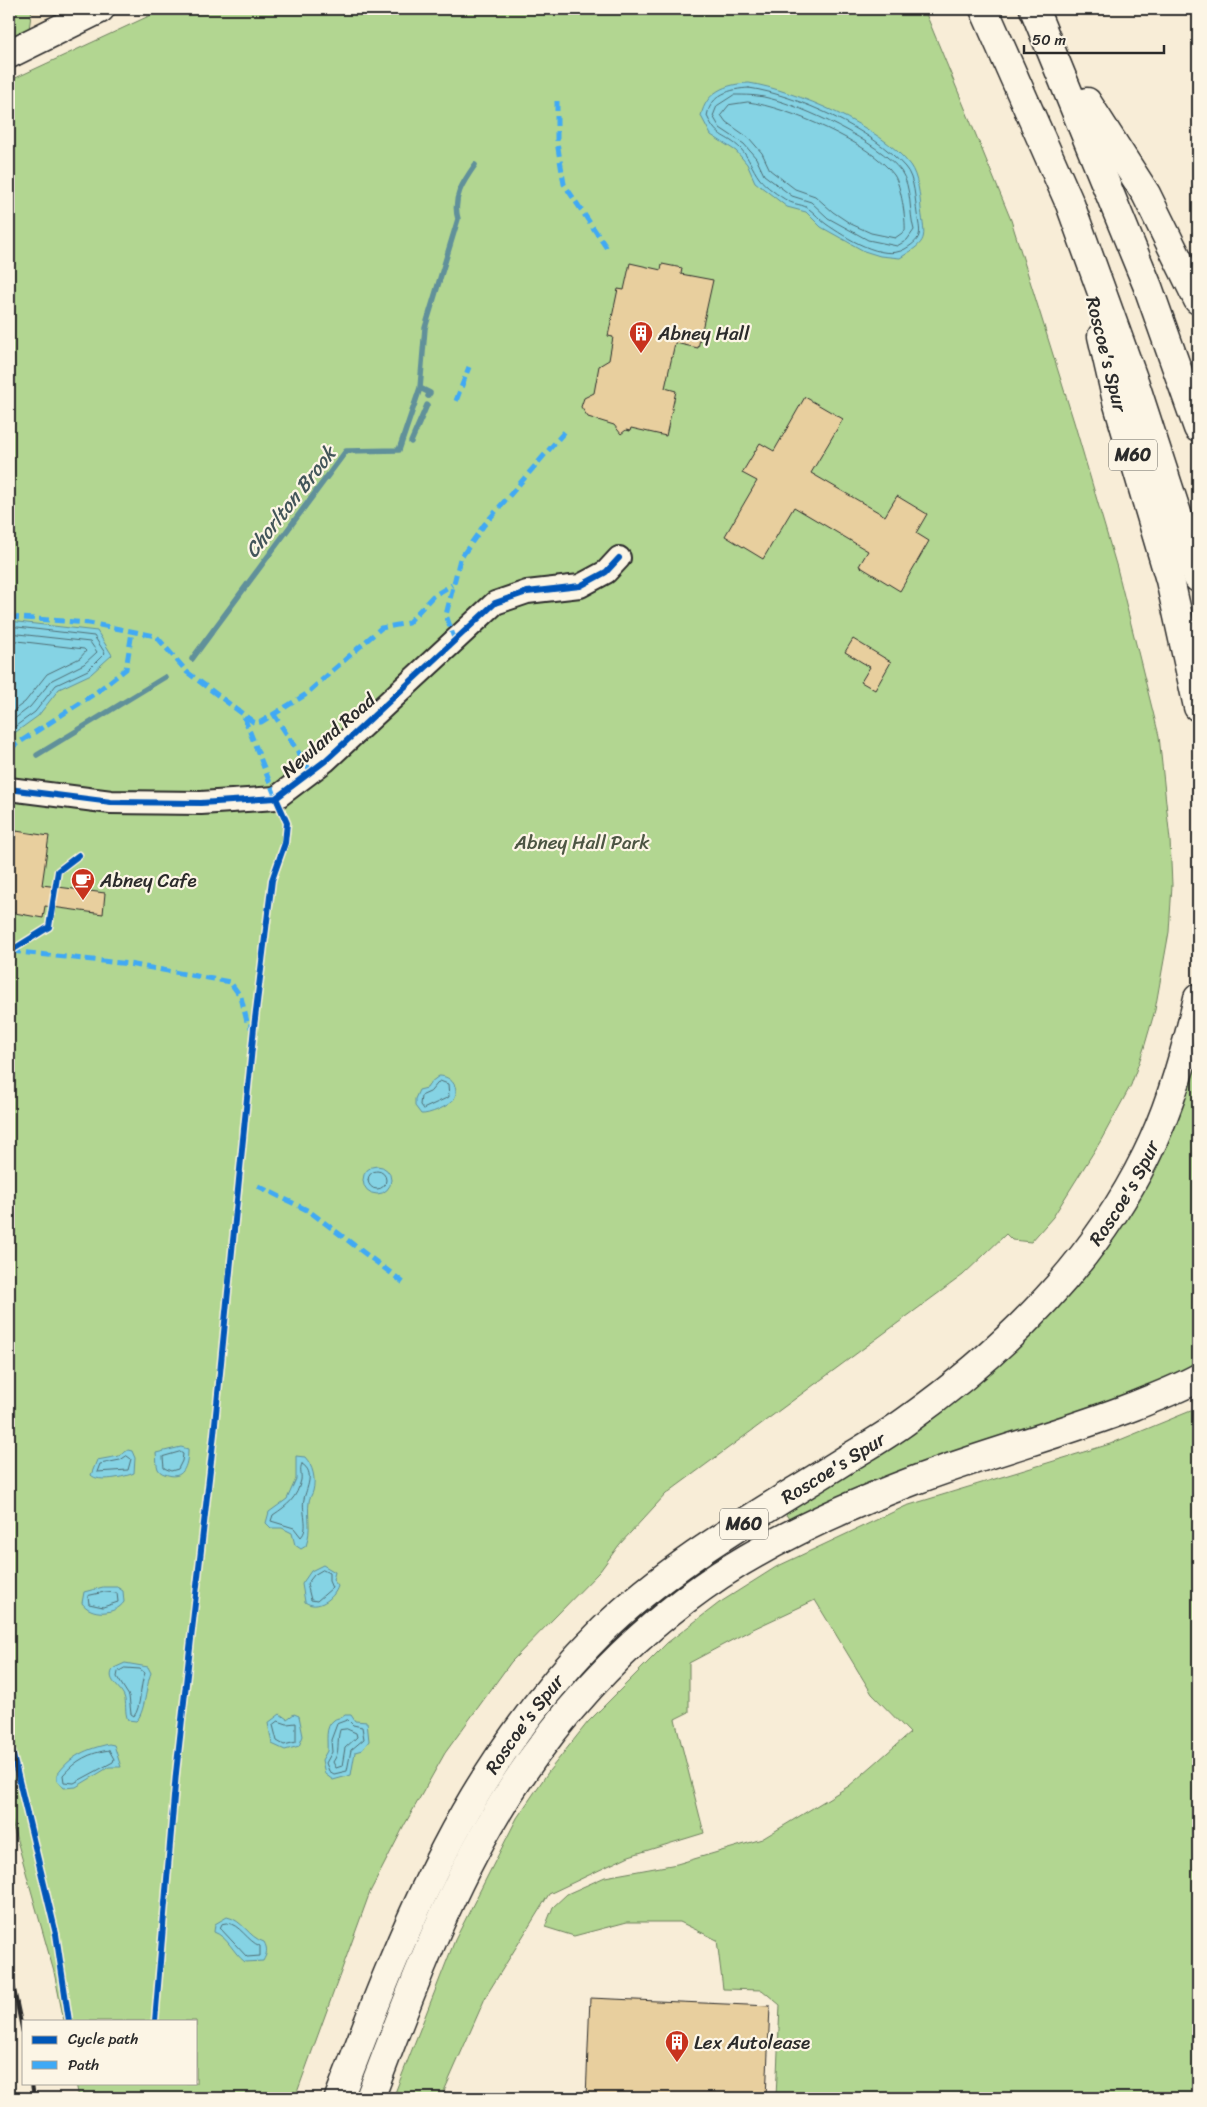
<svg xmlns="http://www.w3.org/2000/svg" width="1207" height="2107" font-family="Sriracha,sans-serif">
	<rect width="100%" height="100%" fill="#f8edd7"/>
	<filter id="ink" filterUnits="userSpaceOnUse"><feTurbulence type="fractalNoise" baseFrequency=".02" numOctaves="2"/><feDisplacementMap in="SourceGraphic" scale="10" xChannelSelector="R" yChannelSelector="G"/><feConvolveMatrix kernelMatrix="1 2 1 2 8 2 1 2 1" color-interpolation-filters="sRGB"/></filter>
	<g filter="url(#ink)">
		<path fill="#f3e4c6" d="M9,9H66L51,25L9,47Z"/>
		<path fill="#b2d691" stroke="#6e805e" d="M9,9H32L29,29L9,40Z
			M164,9H924L1011,220L1074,422L1117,568L1159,736L1170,840L1172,885L1169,932L1155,1010L1144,1048L1131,1085L1100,1142L1053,1217L1031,1242L1012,1240L1006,1234L963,1275L666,1494L619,1545L600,1571L511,1662L445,1753L405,1824L370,1892L295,2098H79L76,2083H196V2021H64L54,1972L9,1812V81Z
			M1198,1050V1363C1124,1406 1036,1425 955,1451C898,1470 845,1498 791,1522L785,1513L1094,1259Z
			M1198,1408V2098H776L780,2005L762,1990L723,1989L717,1940L680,1922H627L574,1936L545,1927L553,1907L567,1894L605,1877L677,1864L762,1839L849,1786L910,1733L872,1694L815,1600L751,1630L689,1663V1712L675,1719L704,1833L629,1856L549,1894L486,1996L441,2098H393L455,1940L517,1818L549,1771L588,1722L667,1643L719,1603L776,1567L906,1506L1110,1444Z"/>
		<path fill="#85d3e4" stroke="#61909a" d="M749,83C794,90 882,127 910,165C918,176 920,196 921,209C925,240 929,240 900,258L880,256L864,251L821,227L806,212L787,207L755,182L747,164L736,151L711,135L701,116C706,92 725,84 749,83Z
			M9,621L97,631L112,655L91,674L59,689L38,716L9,737Z
			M439,1076C451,1076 460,1087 454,1099C450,1106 428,1115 421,1114L415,1106V1099L419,1090L427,1088L431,1082Z
			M363 1180a14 14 0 1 1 28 0a14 14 0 1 1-28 0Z
			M181,1447L188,1449C188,1462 185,1480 168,1475C164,1474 160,1473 158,1469C156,1464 157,1458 156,1453Z
			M128,1450L132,1451L135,1458L134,1473C125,1477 98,1483 91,1475L97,1460L119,1456Z
			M296,1456L305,1457C313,1466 316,1479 313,1491C312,1495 309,1498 309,1502C307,1518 312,1528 306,1546L301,1549L295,1545L292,1533L282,1528H271L266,1523L269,1512L287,1499L296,1479Z
			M323,1565L335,1572L333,1580L338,1586C334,1599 317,1611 305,1602L302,1584L311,1571Z
			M103,1587H117L123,1591L124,1602C115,1615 91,1616 82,1603L84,1592Z
			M125,1663L148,1667L151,1673C146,1685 145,1714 136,1721L128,1720C124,1712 127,1703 124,1696C120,1686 105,1680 114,1668Z
			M280,1714L287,1719L294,1714L299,1716L303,1736L299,1746L285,1750L272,1744L268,1723Z
			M345,1715H351L355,1721L367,1722L369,1741L362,1750L355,1752L351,1775L333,1780L325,1774L322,1760L327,1751C328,1741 324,1727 334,1720C338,1717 341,1719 345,1715Z
			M109,1744L114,1745L121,1767H109L76,1787L64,1788L57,1780V1775C71,1755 87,1749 109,1744Z
			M227,1917C243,1920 248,1937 264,1942C268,1949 267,1954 263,1961L245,1962C233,1953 228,1937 214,1932L215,1924Z"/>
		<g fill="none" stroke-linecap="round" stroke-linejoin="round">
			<path stroke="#4f6e75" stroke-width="1" d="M749,88C797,95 873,130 905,167C915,178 915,200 917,214C920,232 924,238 905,249C883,262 845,237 826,224C820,220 815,213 809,209C803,204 795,205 788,201C779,196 765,186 759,178C752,168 749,158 741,149C726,134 718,140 707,116C711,94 730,89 749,88Z
				M734,95C745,95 757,95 768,98C803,106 879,142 901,171C912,187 909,213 914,230L907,240L897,246L868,240L828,218L811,202L792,196L764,175L756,158L744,144L720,128L713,116L717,106Z
				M748,102C787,107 871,143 894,175C901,185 906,220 905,231L895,238L871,233L851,224L833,212L815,196L795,189L770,170L762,153L749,138L726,122L721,115L729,105Z
				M9,626L94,636L105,653L88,670L56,685L35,712L9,731
				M9,633L90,642L97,652L84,664L52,680L30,707L9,723
				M9,640L84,649L86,651L80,658L47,674L25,702L9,714
				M440,1081L448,1084L449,1097L423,1109L420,1105L421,1096L430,1092Z
				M368 1180a9 9 0 1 1 18 0a9 9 0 1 1-18 0Z
				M180,1452L183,1454L182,1461L178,1469L171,1471L164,1468L163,1457Z
				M127,1456L131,1459L128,1470L97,1472L100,1464L120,1460Z
				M302,1464C316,1472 306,1489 304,1499C301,1511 310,1528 301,1537L294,1528L271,1521L273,1515C288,1505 297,1498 301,1480C302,1474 299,1469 302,1464Z
				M323,1570L329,1573V1581L332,1588L317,1601L311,1600L307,1584L314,1575Z
				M105,1592L117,1593L118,1602L103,1607L89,1604L88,1596Z
				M125,1668L140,1669L145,1673C140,1683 141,1709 134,1716L131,1714L129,1696L117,1677L118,1672Z
				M348,1720L353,1725L362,1727L364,1739L351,1750L347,1771L334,1774L329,1771L326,1763L332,1752L331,1740L337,1724Z
				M278,1721L287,1724L296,1723V1742L284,1745L277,1741L273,1725Z
				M347,1729L356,1733L357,1737L345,1748L342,1766L336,1768L333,1762C341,1751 336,1742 340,1730Z
				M109,1750L114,1759L113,1762L74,1783L64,1782L63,1775C76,1760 89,1753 109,1750Z
				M227,1923C240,1924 247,1941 260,1946V1956L247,1957L220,1928L222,1924Z"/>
			<path stroke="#61909a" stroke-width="5.5" d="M420,388L430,393L428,396
				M411,442L427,405
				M192,659L346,451L399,450L420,388L425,328L458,219C452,198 463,182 475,165
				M37,755L165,677"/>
		</g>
		<path fill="#e8cf9e" stroke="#2b2b2b" d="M630,263L661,270L662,264L682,268L681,274L713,280L698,348L675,343L665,388L676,391L666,436L631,428L630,431L626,430L621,434L614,425L588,417L581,407L584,398L594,393L599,366L609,360L613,337L608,336L618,289L624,290Z
			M805,397L843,419L811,473L885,516L897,496L927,514L916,533L929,541L900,591L859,566L868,551L794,507L763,559L725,536L757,481L742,473L760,443L774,451Z
			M853,639L891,662L875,690L861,682L870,667L845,652Z
			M16,831L49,836L42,885L105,893L103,914L45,906L43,918L9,912V879Z
			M590,1998L770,2006L766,2098H586Z"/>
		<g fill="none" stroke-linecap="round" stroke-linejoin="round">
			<g stroke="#2b2b2b" stroke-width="26">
				<path id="minor" d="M9,789L111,802L201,803L276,798L325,761L495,603L527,592L580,586L606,572L619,558"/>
			</g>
			<g stroke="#2b2b2b" stroke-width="31">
				<path id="secondary" d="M9,54L100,9"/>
			</g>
			<g stroke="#2b2b2b" stroke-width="31">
				<g id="motorway">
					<path d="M984,9L1070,204L1135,384L1198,578"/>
					<path d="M1034,9L1148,287L1198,428"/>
					<path d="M1087,102L1146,194L1198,300"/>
					<path d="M1102,336L1117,401L1170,580L1198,707"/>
					<path id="s1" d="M339,2098C406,1923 466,1766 603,1630C673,1561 763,1512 845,1460C866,1447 887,1435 906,1421C1003,1352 1093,1264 1146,1156C1171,1106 1186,1051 1198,998"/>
					<path d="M370,2098C405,2007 440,1911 489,1826C546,1727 625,1638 720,1575C780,1536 847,1506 913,1481C986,1453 1062,1434 1134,1406C1156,1397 1178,1389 1198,1378"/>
				</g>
			</g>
			<use href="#minor" stroke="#fcf5e5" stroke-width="22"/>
			<use href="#secondary" stroke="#fcf5e5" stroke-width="28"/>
			<use href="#motorway" stroke="#fcf5e5" stroke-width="28"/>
			<path stroke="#2b2b2b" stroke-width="4" d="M9,1965L24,2038
				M32,2083L34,2098"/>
			<path stroke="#3fa9f5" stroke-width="5" stroke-dasharray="10 5" stroke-linecap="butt" d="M557,101V142L564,184L608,250
				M456,401L469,367
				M9,617L89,623L156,636L187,672L255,723L261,722L305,695L381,628L408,623L433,596L452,585
				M455,641L446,615L460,559L484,525L566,430
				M273,713L311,772
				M244,717L276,798
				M9,749L94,694L126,669L132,632
				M11,951L129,964L230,982L241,997L248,1026H253
				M258,1186L309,1211L404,1283"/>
			<g stroke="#fcf5e5" stroke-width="9">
				<path id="cycleway" d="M9,789L111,802L201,803L276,798L325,761L495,603L527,592L580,586L606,572L619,558
					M9,952L49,927L58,871L79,855
					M9,1739L56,1934L69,2021
					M155,2021L176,1773L214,1434L254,1027L272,880L285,843L287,823L276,798"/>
			</g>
			<use href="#cycleway" stroke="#0057b8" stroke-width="6"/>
		</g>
	</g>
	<defs>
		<g id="building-pin" transform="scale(1.25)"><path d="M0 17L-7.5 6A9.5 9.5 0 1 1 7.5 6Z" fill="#c8321e" stroke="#fcf5e5"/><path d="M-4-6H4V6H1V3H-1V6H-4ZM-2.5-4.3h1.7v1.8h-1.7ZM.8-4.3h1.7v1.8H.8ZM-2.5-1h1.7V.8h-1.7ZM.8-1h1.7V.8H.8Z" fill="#fff"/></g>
		<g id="cafe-pin" transform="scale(1.25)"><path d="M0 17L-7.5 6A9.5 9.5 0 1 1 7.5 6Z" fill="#c8321e" stroke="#fcf5e5"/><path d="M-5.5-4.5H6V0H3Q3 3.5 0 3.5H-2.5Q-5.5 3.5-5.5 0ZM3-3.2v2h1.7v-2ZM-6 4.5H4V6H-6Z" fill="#fff"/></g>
	</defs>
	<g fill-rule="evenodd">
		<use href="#building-pin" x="641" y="333"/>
		<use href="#cafe-pin" x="83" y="880"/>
		<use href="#building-pin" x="677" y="2042"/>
	</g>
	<g text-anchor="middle" stroke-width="4.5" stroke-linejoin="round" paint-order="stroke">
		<g fill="#fcf5e5" stroke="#6a6863" stroke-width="1">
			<rect x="1109" y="439.5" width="48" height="31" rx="4"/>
			<rect x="720" y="1508.5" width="48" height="31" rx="4"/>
		</g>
		<g font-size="18" font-weight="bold" fill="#2b2b2b">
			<text x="1133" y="461">M60</text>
			<text x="744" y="1530">M60</text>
		</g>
		<g font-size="19" fill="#2b2b2b" stroke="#fcf5e5" text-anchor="start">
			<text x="658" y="340">Abney Hall</text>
			<text x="100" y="887">Abney Cafe</text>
			<text x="694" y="2049">Lex Autolease</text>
		</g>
		<g font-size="19" fill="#2b2b2b" stroke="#fcf5e5">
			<text transform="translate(1107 354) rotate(76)" y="7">Roscoe's Spur</text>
			<text transform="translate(328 735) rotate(-41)" y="7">Newland Road</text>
			<text dy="7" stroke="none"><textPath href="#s1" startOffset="1229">Roscoe's Spur</textPath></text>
			<text dy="7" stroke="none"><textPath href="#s1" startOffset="824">Roscoe's Spur</textPath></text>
			<text dy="7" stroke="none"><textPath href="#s1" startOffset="419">Roscoe's Spur</textPath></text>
		</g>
		<g font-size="19" fill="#4d5644" stroke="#fcf5e5">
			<text x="582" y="849">Abney Hall Park</text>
		</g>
		<g font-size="20" font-style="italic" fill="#425559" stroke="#fcf5e5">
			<text transform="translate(290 502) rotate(-52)" y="7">Chorlton Brook</text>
		</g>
	</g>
	<rect width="1207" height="2107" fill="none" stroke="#fcf5e5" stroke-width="30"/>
	<rect x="15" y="15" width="1177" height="2077" fill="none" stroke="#2b2b2b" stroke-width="2" filter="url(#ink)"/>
	<rect x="22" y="2020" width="175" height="65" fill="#fcf5e5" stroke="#a8a49b"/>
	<rect x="32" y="2036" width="25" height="8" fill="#0057b8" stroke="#a8a49b"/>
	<text x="68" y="2044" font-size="15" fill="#2b2b2b">Cycle path</text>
	<rect x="32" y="2061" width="25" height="8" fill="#3fa9f5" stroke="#a8a49b"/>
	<text x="68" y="2070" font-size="15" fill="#2b2b2b">Path</text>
	<path d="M1024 45v8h140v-8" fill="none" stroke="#2b2b2b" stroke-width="2.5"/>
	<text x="1032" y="45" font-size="15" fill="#2b2b2b" stroke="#fcf5e5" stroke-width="4" paint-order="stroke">50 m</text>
</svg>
